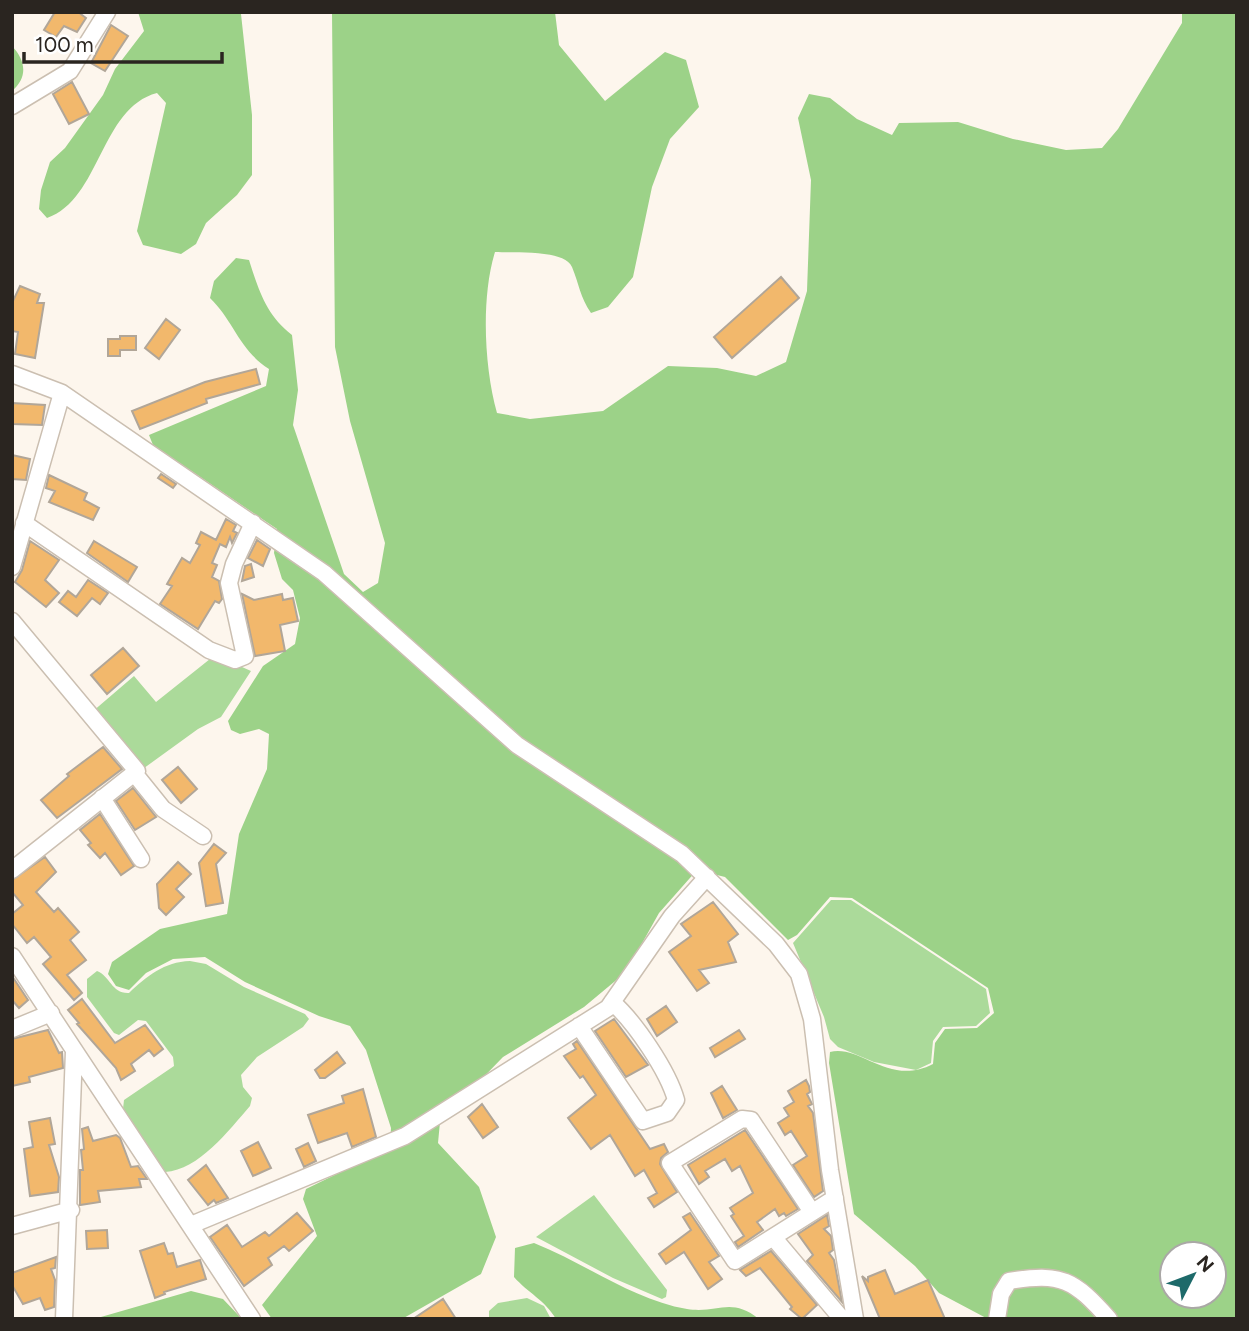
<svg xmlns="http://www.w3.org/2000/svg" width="1249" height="1331" font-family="Figtree,sans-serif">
	<rect width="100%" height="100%" fill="#fdf6ed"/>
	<path fill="#abda9a" d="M215,655L251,671L221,717L198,729L140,771L92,712L134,676L156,702Z
		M831,900H851L986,989L990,1013L976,1026L943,1027L933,1041L931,1063L916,1070L874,1062L838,1047L830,1039L824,1017L793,943Z
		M190,961L206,964L244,987L305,1014L309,1019L303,1027L257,1057L241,1075L243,1087L252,1098L250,1106C229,1130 199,1170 165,1172L123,1109L124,1100L174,1066L173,1057L146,1021L138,1020L119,1035L114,1033L87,997V979L97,971C110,976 112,994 129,993C147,976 164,962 190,961Z
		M594,1195L667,1290L666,1297L662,1299L613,1278L536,1237Z
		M527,1298L544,1306L551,1319H489V1311L498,1303Z"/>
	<path fill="#9cd288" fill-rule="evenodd" d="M138,12L241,14L252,115V175L237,195L206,223L196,244L181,254L143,245L137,231L166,103L157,93C100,108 101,199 47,218L39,209L41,190L50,162L65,148L103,95L115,69L144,31Z
		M332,12H555L559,45L605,101L665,52L686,60L699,107L670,139L652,187L633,277L608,307L591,313C580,297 579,284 572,267C564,249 514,253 495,252C481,297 484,367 497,413L530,419L603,411L668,366L717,368L756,376L786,362L807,291L811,180L798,118L809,94L830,98L857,119L892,135L899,123L958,122L1013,139L1066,150L1102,148L1118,129L1182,23V12H1237V1319H988L939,1293L915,1266L854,1214L829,1063L830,1052C860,1044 889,1087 933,1064L935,1043L945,1029L977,1028L994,1013L988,988L852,898L830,897L797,935L788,940L725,877L697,870L659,913L626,972L584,1007L503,1057L440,1122L438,1143L479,1187L496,1237L481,1274L402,1319H272L262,1305L317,1236L303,1199L306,1189L390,1148L391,1128L366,1050L350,1026L319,1016L245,982L205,957L173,959L146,973L129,990L116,986L108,974L112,962L160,929L227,914L239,834L267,769L269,734L259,729L240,734L231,730L228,721L263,666L295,644L300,618L293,590L282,579L274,553L277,529L153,445L149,435L266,386L269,369C239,350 234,321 210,298L214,281L236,258L249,260C259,291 266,315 292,335L298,390L293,425L344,574L363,592L378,583L385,543L350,421L335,347ZM1172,1254H1214V1296H1172Z
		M12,46C26,61 28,77 12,91Z
		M534,1243C585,1263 633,1300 687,1309C718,1314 730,1296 759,1319H556C545,1300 528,1293 514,1277L515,1248Z
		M191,1291L223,1299L242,1319H94Z"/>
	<path fill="#f2b86c" stroke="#b1a698" stroke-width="2" d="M55,12H78L86,18L77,32L64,26L56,37L44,30Z
		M111,25L128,36L105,71L91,63Z
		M72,82L89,114L69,124L53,94Z
		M781,277L799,298L732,358L714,337Z
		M20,286L40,294L37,303H44L35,358L15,354L18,332L12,331V303Z
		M166,319L180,330L159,359L145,348Z
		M120,336H136V350H120V356H108V339H120Z
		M256,369L260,384L206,399L207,403L140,429L132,411L205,382Z
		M12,403L45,405L42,425L12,424Z
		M12,455L30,459L26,480L12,479Z
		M161,474L176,484L173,488L158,478Z
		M49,475L87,493L84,500L99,508L93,520L49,502L55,491L46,488Z
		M226,519L236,525L233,531L237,533L232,543L230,537L226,547L220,544L212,563L217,565L212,577L219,581L222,599L219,603L215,601L198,629L160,604L172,586L167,584L182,558L190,563L200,545L196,543L201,532L216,540Z
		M257,540L270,549L263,566L248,558Z
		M30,541L59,560L45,580L59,593L46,607L15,582L22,570Z
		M94,541L137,567L128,582L87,553Z
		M251,564L254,577L242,581L245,566Z
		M88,580L108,593L100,604L92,598L77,616L59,602L68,591L76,597Z
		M242,594L254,600L282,594L283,600L293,598L298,621L280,625L285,651L255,656Z
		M123,648L139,666L107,694L91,675Z
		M103,747L122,769L57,818L41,800L69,776L67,774Z
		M178,767L197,789L181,803L162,780Z
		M133,788L156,817L135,830L116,801Z
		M100,814L134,866L121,875L105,853L100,858L88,845L91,843L80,830Z
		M214,844L226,853L216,864L223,903L206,906L199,863Z
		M45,857L56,872L36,892L54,912L58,908L79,932L70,940L86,960L67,975L82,993L74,1000L43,964L51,957L34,937L27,943L12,924V914L23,905L12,892V880Z
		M178,862L191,874L176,889L184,897L166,915L159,908L157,884Z
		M713,902L738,934L728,942L736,962L699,970L709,983L697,991L669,952L691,936L681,924Z
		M12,976L28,1000L19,1008L12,1000Z
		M82,999L115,1043L145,1025L163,1049L154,1056L149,1050L131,1064L135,1071L121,1080L116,1068L77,1024L79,1023L68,1010Z
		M666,1006L677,1022L657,1036L647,1019Z
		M614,1019L648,1065L626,1077L595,1031Z
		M48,1030L59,1053L62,1052L63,1068L29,1077L30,1082L12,1086V1039Z
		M739,1030L745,1039L715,1057L710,1048Z
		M577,1041L650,1149L664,1144L668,1152L661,1158L660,1164L677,1192L654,1207L648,1198L657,1193L644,1170L635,1176L610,1135L591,1149L568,1118L596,1095L583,1076L580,1078L564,1056L576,1049L573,1044Z
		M337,1052L345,1063L325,1078H320L315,1070Z
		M806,1080L809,1086L810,1092L807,1094L812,1104L808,1106L813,1113L823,1191L814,1197L793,1165L807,1156L791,1131L785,1135L778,1123L789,1116L784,1108L794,1102L788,1091Z
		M722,1086L737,1110L723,1118L711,1093Z
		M363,1089L376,1137L352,1147L347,1133L318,1143L308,1115L344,1103L342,1096Z
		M482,1104L498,1127L483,1138L468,1117Z
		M50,1118L55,1144L49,1145L59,1177L58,1192L30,1196L24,1149L33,1147L29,1122Z
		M88,1127L93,1141L116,1135L120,1138L131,1167L138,1166L147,1179H139L141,1187L98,1191L100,1202L80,1205V1170H83L81,1150L84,1149L82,1129Z
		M745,1130L798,1209L786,1216L784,1213L779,1216L775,1209L757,1222L763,1230L738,1247L735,1242L744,1236L731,1216L734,1214L730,1208L753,1193L740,1166L732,1171L725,1159L705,1171L709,1177L699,1184L688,1165Z
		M258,1142L271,1168L253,1176L241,1151Z
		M308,1143L316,1161L304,1167L296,1149Z
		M206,1165L228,1198L216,1203L214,1200L208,1205L188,1180Z
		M297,1213L313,1231L289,1251L284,1246L268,1258L272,1265L244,1286L210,1237L227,1225L242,1247L265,1232L269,1236Z
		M690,1213L719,1256L709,1262L722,1279L708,1289L684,1252L666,1264L659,1254L691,1230L683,1217Z
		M827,1215L829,1226L824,1229L831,1236L833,1250L829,1253L834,1260L842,1302L807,1261L813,1255L798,1234Z
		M107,1230L108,1248L87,1249L86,1231Z
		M164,1243L168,1254L173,1253L177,1267L200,1260L206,1279L164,1292L165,1294L155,1298L140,1251Z
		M771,1251L817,1305L802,1319L790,1309L792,1307L760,1268L746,1276L740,1270Z
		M56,1257L55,1268L51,1269L55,1280L54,1307L45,1310L40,1298L23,1304L12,1285V1273Z
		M885,1270L895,1294L928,1280L945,1319H880L862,1276L868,1281V1277Z
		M443,1299L456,1319H413Z"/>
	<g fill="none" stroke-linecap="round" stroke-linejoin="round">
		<g stroke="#cbbfb1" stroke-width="19">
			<path id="minor" d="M12,106L70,71L107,12
				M12,374L62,393L324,573L517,745L682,854L776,944L799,974L812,1019L830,1170L855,1319
				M24,523L209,650L235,660L245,656L229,583L234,564L253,523
				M12,567L62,393
				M12,621L137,771L12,870
				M134,773L163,809L203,836
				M102,798L141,859
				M12,956L252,1319
				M579,1026L643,1121L667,1113L676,1100C668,1071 635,1022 612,1002
				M12,1029L51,1013
				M812,1212L751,1120L742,1119L670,1163L735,1261L835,1198
				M191,1225L405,1136L608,1008L672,916L707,877
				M12,1226L71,1210
				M773,1237L842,1319
				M64,1319L74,1051
				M997,1319L1001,1294L1009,1281C1062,1272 1074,1280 1109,1319"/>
		</g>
		<use href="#minor" stroke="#fff" stroke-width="16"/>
	</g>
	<rect width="1249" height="1331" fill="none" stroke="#2a2520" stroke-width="28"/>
	<g transform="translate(1193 1275) rotate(48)"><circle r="33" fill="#ffffff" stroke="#aaa8a6" stroke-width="2"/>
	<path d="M0-5L12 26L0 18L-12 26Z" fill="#1d6a6a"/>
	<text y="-10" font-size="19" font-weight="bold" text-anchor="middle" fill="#2a2520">N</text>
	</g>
	<path d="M24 52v10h198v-10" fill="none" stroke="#2a2520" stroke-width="3.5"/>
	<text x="35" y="52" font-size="21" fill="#2a2520" stroke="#ffffff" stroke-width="5" paint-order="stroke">100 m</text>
</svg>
